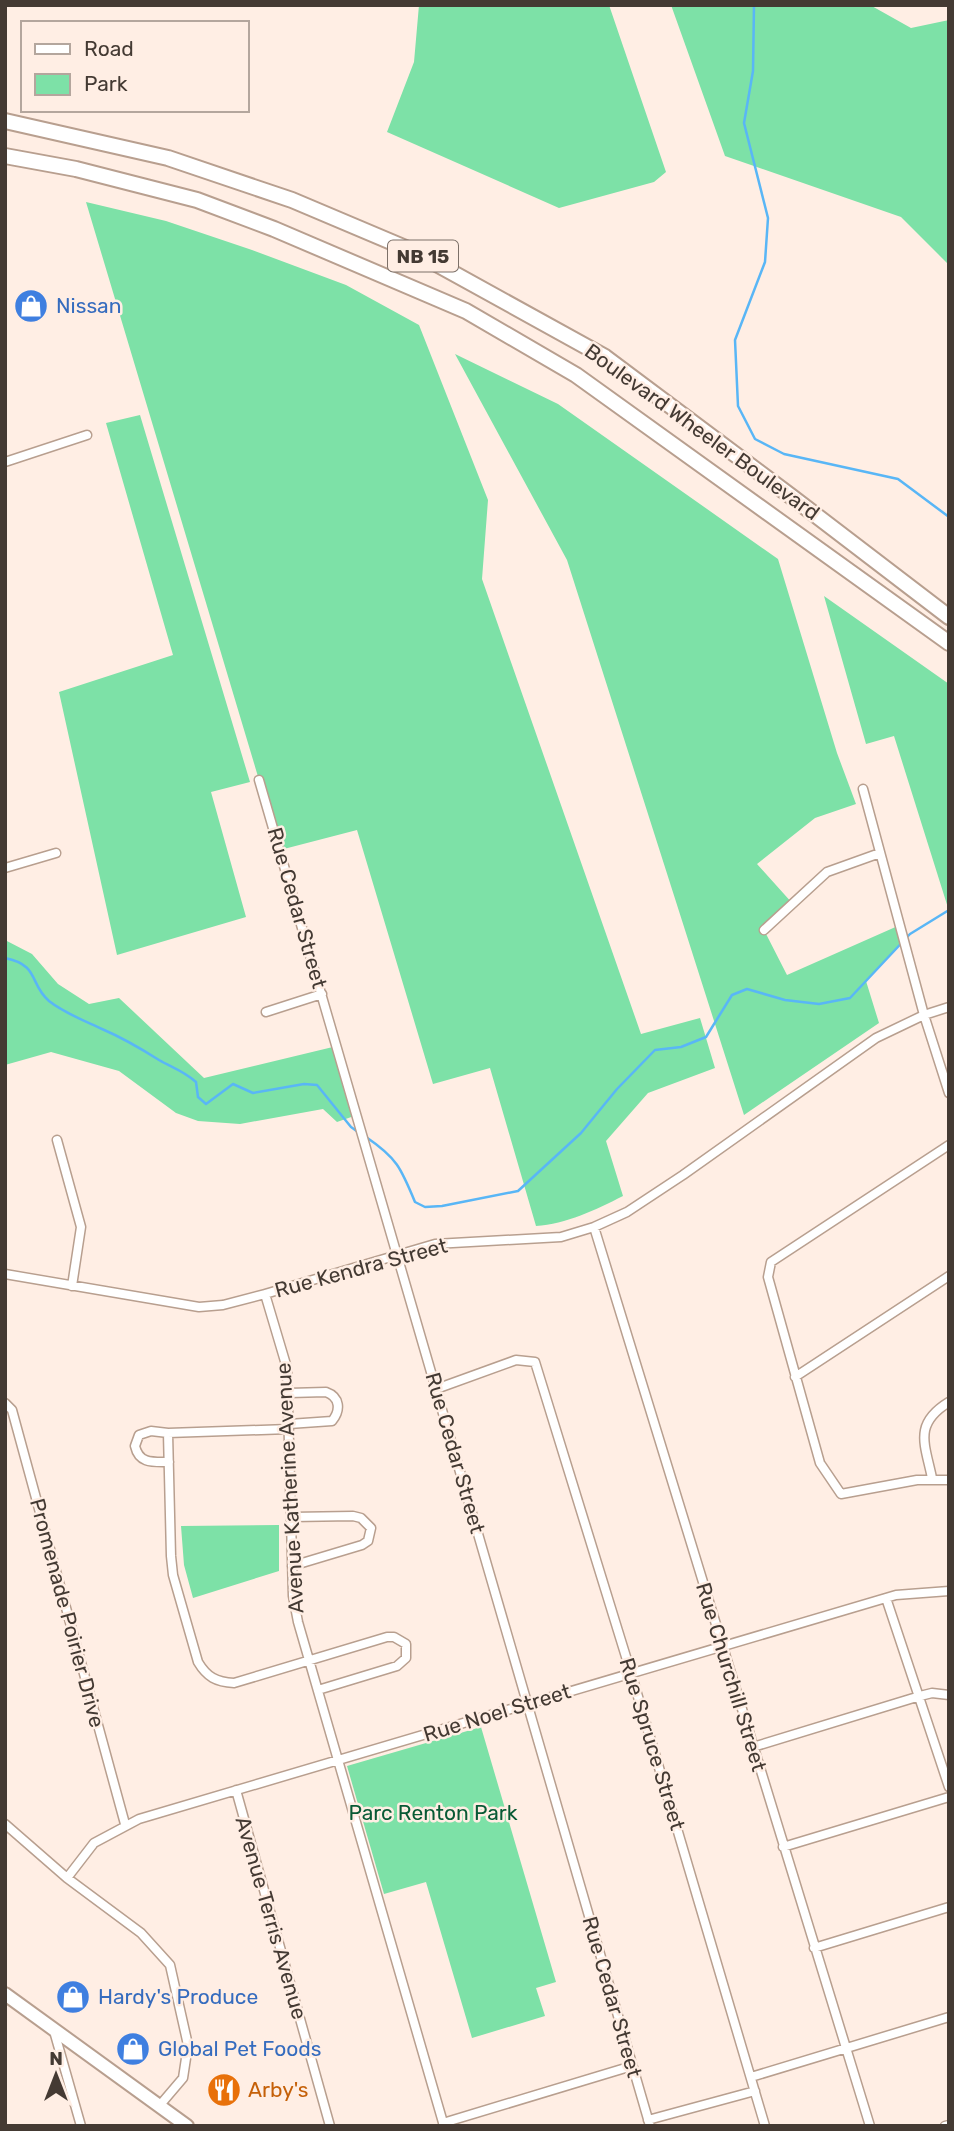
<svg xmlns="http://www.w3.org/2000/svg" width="954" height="2131" font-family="Rubik,sans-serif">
	<rect width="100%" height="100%" fill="#ffeee4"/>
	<path fill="#7de1a7" d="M419,5H609L666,172L654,182L559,208L387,132L414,62Z
		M671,5H870L911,28L949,20V265L901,217L725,156Z
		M86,202L166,221L252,250L346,285L419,325L488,500L482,579L641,1034L700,1018L715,1068L648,1093L606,1141L623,1196C596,1210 566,1224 536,1226L490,1068L433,1084L357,830L280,850Z
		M455,354L558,404L778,559L837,753L856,804L815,818L757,864L793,904L764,930L787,975L900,925L904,940L866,981L879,1023L744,1115L567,560Z
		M140,415L250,782L211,792L246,917L117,955L59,692L173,655L106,423Z
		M824,596L949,684V911L894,736L866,744Z
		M5,940L32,954L58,984L89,1004L119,998L204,1078L337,1046L357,1115L337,1122L323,1109L240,1124L198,1121L176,1113L119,1071L51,1052L5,1065Z
		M279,1525V1571L193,1598L184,1565L181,1526Z
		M481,1727L556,1982L536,1988L545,2016L472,2038L426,1882L384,1894L347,1766Z"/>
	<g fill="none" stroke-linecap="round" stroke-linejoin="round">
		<path stroke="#59b6f6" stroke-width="2.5" d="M754,5L753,71L744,123L768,218L765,262L735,340L738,406L755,439L784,454L898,479L949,517
			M5,958C40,965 29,984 49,1001C64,1013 85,1021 102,1029C123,1038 140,1048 159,1060C173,1068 184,1071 196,1082L198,1097L206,1104L233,1084L253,1093L304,1084L317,1085L351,1127L358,1132
			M366,1137C397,1158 401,1168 415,1202L425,1207L442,1206L518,1191L581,1133L617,1089L655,1050L681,1047L706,1037L732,995L747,989L785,1000L819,1004L850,998L910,934L949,910"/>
		<g stroke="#b89f8f" stroke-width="11">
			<path id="street" d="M5,462L87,435
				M259,780L650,2126
				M863,789L924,1015L949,1093
				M5,868L56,853
				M764,930L827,872L880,853
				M266,1012L322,994
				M57,1140L81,1227L72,1286
				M949,1145L771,1262L768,1277L820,1463L841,1494L917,1480H949
				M594,1227L870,2126
				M5,1274L199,1307L223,1305L265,1294L435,1244L561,1237L594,1227L627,1212L683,1175L876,1038L924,1015L949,1007
				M265,1294L287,1368L293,1596L298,1622L444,2126
				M795,1377L949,1276
				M436,1389L516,1360L535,1362L631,1673L765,2126
				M289,1393L326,1392C340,1397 341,1410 332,1421L289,1424
				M5,1403L12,1410L125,1824
				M289,1429L168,1433L171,1556L173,1575L198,1662C207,1677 216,1682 234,1683L387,1637H394L406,1644V1658L397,1666L318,1690
				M168,1433L151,1431L139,1435L135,1446C139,1464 153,1462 169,1462
				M932,1478C925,1444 913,1424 949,1402
				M292,1517L353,1516L361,1518L371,1528L368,1541L362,1545L292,1566
				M886,1598L949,1787
				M753,1747L920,1696L932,1693L949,1695
				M236,1790L330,2126
				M5,1824L67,1878L141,1933L170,1965L188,2045L183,2078L160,2105
				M783,1847L949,1797
				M67,1878L94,1843L139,1819L896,1595L949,1591
				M814,1948L949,1907
				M54,2031L81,2126
				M751,2077L949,2017
				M648,2120L755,2091
				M443,2123L632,2066
				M945,2126L949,2125"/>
		</g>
		<g stroke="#b89f8f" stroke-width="16">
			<path id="primary" d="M5,1994L187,2126"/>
		</g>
		<g stroke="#b89f8f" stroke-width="18">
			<path id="highway" d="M5,121L168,158L292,200L415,252L605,357L792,497L949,617
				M5,156L76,169L197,200L274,229L466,311L576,375L949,643"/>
		</g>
		<use href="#street" stroke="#fff" stroke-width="8"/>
		<use href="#primary" stroke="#fff" stroke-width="12"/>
		<use href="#highway" stroke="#fff" stroke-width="14"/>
	</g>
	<defs>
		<g id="shop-disc" transform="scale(1.75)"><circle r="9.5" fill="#3f7fe0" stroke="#ffeee4"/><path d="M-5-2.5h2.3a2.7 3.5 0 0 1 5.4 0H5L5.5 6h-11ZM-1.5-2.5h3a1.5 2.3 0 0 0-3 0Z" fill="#fff"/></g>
		<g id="restaurant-disc" transform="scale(1.75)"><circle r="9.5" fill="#e8710a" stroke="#ffeee4"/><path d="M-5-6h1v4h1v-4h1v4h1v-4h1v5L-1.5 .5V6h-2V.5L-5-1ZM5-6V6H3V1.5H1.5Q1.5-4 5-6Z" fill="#fff"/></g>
	</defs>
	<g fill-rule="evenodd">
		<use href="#shop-disc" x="31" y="306"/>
		<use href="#shop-disc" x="73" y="1997"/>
		<use href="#shop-disc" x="133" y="2049"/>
		<use href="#restaurant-disc" x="224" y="2090"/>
	</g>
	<g text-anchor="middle" stroke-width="5" stroke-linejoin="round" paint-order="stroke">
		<rect fill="#ffeee4" stroke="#7c7068" stroke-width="2" x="388" y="240.5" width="70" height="31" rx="5"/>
		<g font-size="19" font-weight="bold" fill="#443a33">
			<text x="423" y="263">NB 15</text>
		</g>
		<g font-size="21" fill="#366cbe" stroke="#ffeee4" text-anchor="start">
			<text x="56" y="313">Nissan</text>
			<text x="98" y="2004">Hardy's Produce</text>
			<text x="158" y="2056">Global Pet Foods</text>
		</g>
		<g font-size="21" fill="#443a33" stroke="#ffeee4">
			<text transform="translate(702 432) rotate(36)" y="7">Boulevard Wheeler Boulevard</text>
			<text transform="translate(297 908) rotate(74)" y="7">Rue Cedar Street</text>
			<text transform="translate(361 1268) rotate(-15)" y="7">Rue Kendra Street</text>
			<text transform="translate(455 1453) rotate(74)" y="7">Rue Cedar Street</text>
			<text transform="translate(290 1488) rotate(-93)" y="7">Avenue Katherine Avenue</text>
			<text transform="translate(67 1613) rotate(75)" y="7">Promenade Poirier Drive</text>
			<text transform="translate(731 1677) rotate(73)" y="7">Rue Churchill Street</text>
			<text transform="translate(497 1713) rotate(-17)" y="7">Rue Noel Street</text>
			<text transform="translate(652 1744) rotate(73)" y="7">Rue Spruce Street</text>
			<text transform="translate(271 1918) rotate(74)" y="7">Avenue Terris Avenue</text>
			<text transform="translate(612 1997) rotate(74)" y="7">Rue Cedar Street</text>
		</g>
		<g font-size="21" fill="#085a35" stroke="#ffeee4">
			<text x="433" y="1820">Parc Renton Park</text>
		</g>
		<g font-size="21" fill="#c56008" stroke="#ffeee4" text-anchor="start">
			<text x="248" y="2097">Arby's</text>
		</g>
	</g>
	<rect width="954" height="2131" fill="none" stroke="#443a33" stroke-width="14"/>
	<rect x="21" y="21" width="228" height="91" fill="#ffeee4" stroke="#b4a69d" stroke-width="2"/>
	<rect x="35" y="44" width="35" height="10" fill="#ffffff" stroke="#b4a69d" stroke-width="2"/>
	<text x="84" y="56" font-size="21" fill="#443a33">Road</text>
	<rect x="35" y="74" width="35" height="21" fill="#7de1a7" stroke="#b4a69d" stroke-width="2"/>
	<text x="84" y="91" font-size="21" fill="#443a33">Park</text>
	<g transform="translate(56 2075)" stroke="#ffeee4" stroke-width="5" paint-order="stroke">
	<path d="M0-5L12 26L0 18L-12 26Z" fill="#443a33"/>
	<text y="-10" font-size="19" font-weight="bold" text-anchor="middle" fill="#443a33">N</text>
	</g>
</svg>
